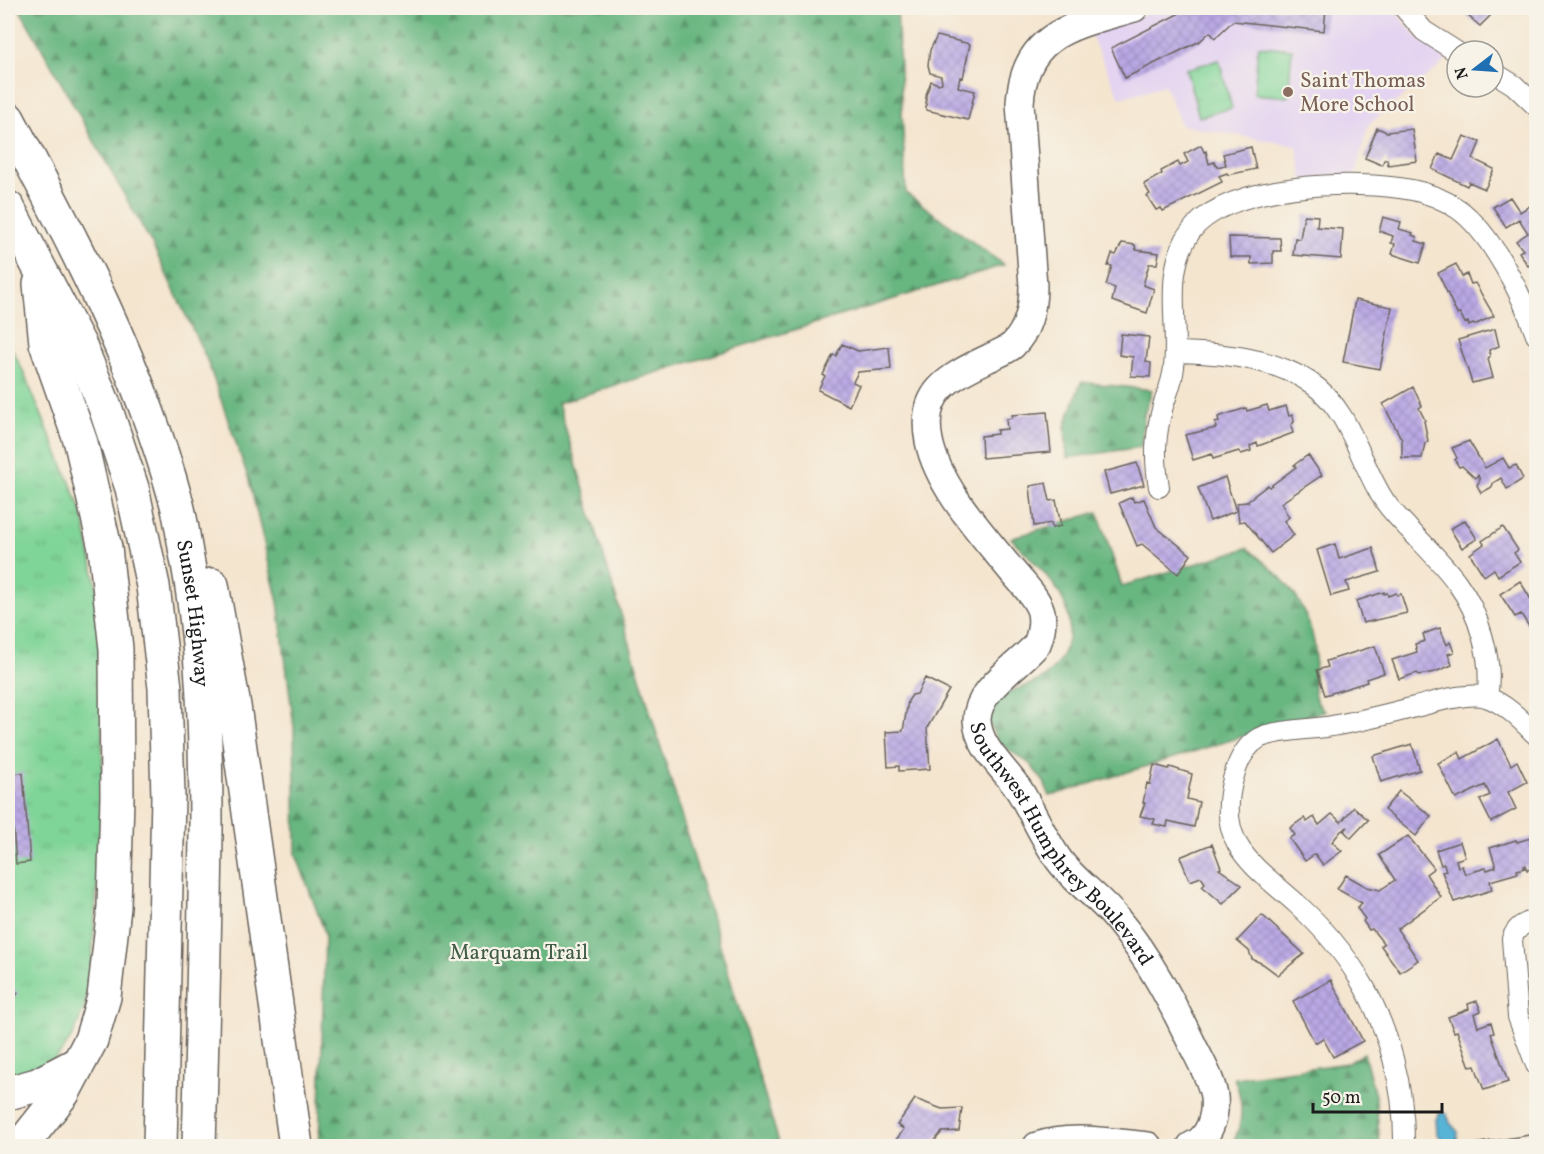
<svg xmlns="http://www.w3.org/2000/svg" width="1544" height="1154" font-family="Vollkorn,serif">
	<defs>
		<pattern id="forest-firs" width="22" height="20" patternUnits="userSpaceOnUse" patternTransform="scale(1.5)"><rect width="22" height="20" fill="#67b680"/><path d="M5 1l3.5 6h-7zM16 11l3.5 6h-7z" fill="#549368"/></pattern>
		<pattern id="park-tufts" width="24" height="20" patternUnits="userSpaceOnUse" patternTransform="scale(1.5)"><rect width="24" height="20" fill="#7fd497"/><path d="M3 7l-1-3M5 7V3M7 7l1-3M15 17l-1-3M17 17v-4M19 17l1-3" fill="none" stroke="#6db582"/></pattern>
		<pattern id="building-cross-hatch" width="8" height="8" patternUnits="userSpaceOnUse" patternTransform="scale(1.5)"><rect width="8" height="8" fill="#b9a8e4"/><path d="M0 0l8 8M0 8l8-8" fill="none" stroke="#9e90c3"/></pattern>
	</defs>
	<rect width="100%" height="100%" fill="#f7f3e8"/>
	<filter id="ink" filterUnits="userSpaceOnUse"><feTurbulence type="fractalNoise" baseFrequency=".0167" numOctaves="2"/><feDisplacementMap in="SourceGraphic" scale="12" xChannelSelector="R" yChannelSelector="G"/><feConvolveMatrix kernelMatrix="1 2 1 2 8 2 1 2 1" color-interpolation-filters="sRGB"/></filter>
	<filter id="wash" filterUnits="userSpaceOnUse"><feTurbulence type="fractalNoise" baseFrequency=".008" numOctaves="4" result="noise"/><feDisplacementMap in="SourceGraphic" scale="24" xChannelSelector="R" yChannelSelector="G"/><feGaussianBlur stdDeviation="1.35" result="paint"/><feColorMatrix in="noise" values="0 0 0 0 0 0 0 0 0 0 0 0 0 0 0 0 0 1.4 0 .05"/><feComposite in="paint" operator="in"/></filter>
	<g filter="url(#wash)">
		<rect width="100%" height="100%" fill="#f4e5cf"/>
		<path fill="#e4d3f1" d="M1165,8H1392L1415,35L1447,60L1368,125L1355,175L1303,180L1297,146L1181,125L1165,85L1120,98L1089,31Z"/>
		<path fill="#7fd497" stroke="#4e785a" stroke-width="1.5" d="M1258,46L1292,49L1288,97L1254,94Z"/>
		<path fill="url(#forest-firs)" stroke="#42694e" stroke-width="1.5" d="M19,8H897L906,193L1004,265L558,403L780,1146H319L325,933L296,854L294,728L278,602L249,480L207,360L153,246Z
			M1081,382L1152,390L1144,415L1141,447L1067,458L1065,427Z
			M1098,512L1122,586L1247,548C1270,567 1293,585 1305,614C1310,625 1314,638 1315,650C1317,670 1306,697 1325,711L1050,796L1044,782L1030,764L999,743L987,720C990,714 993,704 997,699C1006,691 1029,686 1040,680C1053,672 1063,658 1067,643C1080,599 1038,567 1011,538Z
			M1364,1053L1376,1100L1380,1146H1231C1244,1124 1244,1101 1234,1078L1348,1063Z"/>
		<path fill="url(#park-tufts)" stroke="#4e785a" stroke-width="1.5" d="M1219,60L1232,108L1199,117L1186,69Z
			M8,341L23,371L82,511L100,604L103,801L91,971L85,1006L74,1033L64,1049L55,1059L8,1081Z"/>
		<path fill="#59b4d7" stroke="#3a687a" stroke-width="1.5" d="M1441,1112L1447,1114L1450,1123L1458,1132L1457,1140L1453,1144L1446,1143L1437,1134L1436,1119Z"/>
		<g id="blocks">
			<path fill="url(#building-cross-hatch)" d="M942,8H975L974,14Z
				M1186,8H1326L1324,31L1233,21L1215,38L1210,32L1200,41L1125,78L1111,48L1178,14Z
				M1451,8H1498L1480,26L1461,10L1458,13Z
				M937,36L970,44L963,78L960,77L958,87L975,91L968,120L926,110V95L930,84L931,81L938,84L942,83L941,76L930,73L928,65L930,50Z
				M1377,128L1387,132L1412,129L1417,161L1388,165L1387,159L1384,160L1382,165L1365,158Z
				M1464,136L1480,142L1473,159L1494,169L1485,189L1469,182L1467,186L1432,169L1439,154L1453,160Z
				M1201,145L1204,152L1206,151L1209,164L1214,162L1217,167L1226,165L1223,154L1251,147L1256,169L1228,175L1227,173L1219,176L1222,182L1163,211L1161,208L1156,210L1147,196L1150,194L1144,184L1162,174L1161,171L1178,162L1180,166L1188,162L1184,154Z
				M1510,197L1520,212L1533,204L1536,209V262L1528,266L1519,252L1523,250L1516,241L1528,233L1519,219L1506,227L1493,207Z
				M1304,215L1318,216L1317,227L1343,229L1341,259L1293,255L1295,238L1300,239Z
				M1383,217L1401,222L1399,229L1413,233L1412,235L1417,237L1416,241L1426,244L1420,263L1392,254L1395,244L1391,243L1393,236L1379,231Z
				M1229,237L1280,238L1281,251H1273V263L1251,264V257H1230Z
				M1122,243L1135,245L1136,250L1159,253L1157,264H1149L1143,285L1154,289L1147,313L1112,301L1115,288L1106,285L1112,266H1108L1112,254L1116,255Z
				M1456,264L1462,277L1467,274L1471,284L1475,283L1494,316L1474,325L1473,324L1469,326L1468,322L1465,323L1460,313L1457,314L1438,273Z
				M1355,300L1392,307L1380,369L1343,362Z
				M1495,329L1499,346L1489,350L1490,356L1488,359L1493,378L1472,383L1458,340Z
				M1121,334L1149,337L1146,362L1151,363L1150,377L1131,376L1133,357L1119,355Z
				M842,344L858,351L889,347L891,369L858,372L853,382L859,385L849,406L818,390L825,376L823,375L833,355L836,356Z
				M1413,387L1422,406L1419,408L1425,420L1424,421L1428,441L1425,443L1422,458H1402V440L1383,404Z
				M1267,405L1269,411L1286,406L1289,416L1293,415L1294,422L1291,425L1293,433L1258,446L1257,443L1250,446L1251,451L1241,454L1239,451L1213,459L1212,454L1193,460L1185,435L1216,428L1215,423L1219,422L1218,417L1246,408L1247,411Z
				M1047,412L1051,452L982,458L981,436L997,434V430L1007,429L1006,419L1012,418V415Z
				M1469,441L1485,468L1503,458L1509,468L1516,465L1523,479L1507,489L1501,478L1493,483L1492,487L1481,493L1477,485L1480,480L1478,475L1475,478L1462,466L1459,467L1455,460L1457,458L1452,448Z
				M1308,455L1322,475L1281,503L1289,517L1284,521L1294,535L1271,553L1245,521L1239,522L1237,503L1248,502L1247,501L1268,485L1269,487L1296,467L1294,465Z
				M1137,463L1144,485L1110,494L1104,472Z
				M1225,477L1236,511L1210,521L1198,488Z
				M1046,483L1050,501L1056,500L1061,526L1052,528L1051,523L1034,526L1030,486Z
				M1132,497L1134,502L1144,499L1156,527L1191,555L1178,574L1142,544L1137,546L1119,503Z
				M1465,520L1477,539L1462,548L1450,529Z
				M1503,527L1518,550L1514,553L1520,562L1498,576L1494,569L1484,576L1470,554L1484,544L1482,541Z
				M1335,544L1339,559L1373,548L1380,572L1346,582L1349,591L1331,596L1317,550Z
				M1520,581L1536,608V631L1533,633L1521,614L1515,617L1500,594Z
				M1384,592V594L1387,593L1388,596L1396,593L1397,595L1401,594L1407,613L1363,623L1356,601Z
				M1440,628L1447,645L1450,642L1454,652L1448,654L1452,665L1435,672L1419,675L1417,673L1399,679L1392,660L1417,652L1415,644L1425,641L1423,634Z
				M1375,646L1384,673L1366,679L1367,682L1325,695L1317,670L1328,667L1326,661Z
				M925,678L949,690L927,728L930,769L899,771V766L888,767L886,732L903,731L908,701L912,695L917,694Z
				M1498,739L1511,765L1517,761L1527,782L1508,792L1516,809L1491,822L1480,800L1490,795L1485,785L1456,799L1438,763L1459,752L1462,759Z
				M1412,744L1420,770L1381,782L1373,756Z
				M1154,765L1169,769L1170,767L1192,774L1187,799L1199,802L1194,827L1168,821L1167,827L1153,824L1155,819L1140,816L1145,803H1143L1147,783L1150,784Z
				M23,773L30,862L16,864L13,825H8V774Z
				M1399,791L1431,816L1416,836L1384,810Z
				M1354,807L1368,820L1351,838L1344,831L1348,827L1341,831L1332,842L1342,851L1323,865L1315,854L1305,861L1289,838L1295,835L1290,828L1304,818L1307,822L1314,817L1319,825L1332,814L1341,822Z
				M1535,827L1536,868L1527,870L1526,865L1524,866L1525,868L1517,870L1518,873L1490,881L1492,890L1454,902L1442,872L1446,871L1444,864L1441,865L1436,850L1460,842L1465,857L1456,860L1458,867L1462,866L1465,874L1486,868L1487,870L1496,867L1490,848L1516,840L1517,842L1534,837Z
				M1408,836L1434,868L1426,874L1441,897L1397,929L1418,960L1400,972L1381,946L1384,944L1372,929L1369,930L1363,921L1365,919L1357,908L1362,903L1337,889L1346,875L1367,887L1380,890L1395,880L1379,855Z
				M1212,844L1221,868L1219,869L1242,885L1223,904L1202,886L1205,883L1201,877L1190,881L1180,857Z
				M1262,915L1304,954L1278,975L1263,964L1252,959L1249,951L1237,941Z
				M1331,980L1363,1041L1333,1057L1323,1038L1315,1043L1293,1001Z
				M8,985L18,993L8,1007Z
				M1477,1001L1481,1011L1474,1014L1478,1027L1491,1022L1494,1033L1491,1034L1508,1082L1484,1090L1475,1066L1470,1067L1457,1031L1454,1032L1448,1017L1469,1009L1468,1004Z
				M915,1099L942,1109L962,1108L959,1131L942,1132L930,1146H895L893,1144L904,1129L897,1125Z
				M1536,1134V1146H1467V1145Z"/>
		</g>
	</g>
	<g filter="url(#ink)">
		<use href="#blocks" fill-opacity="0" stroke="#68625b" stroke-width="1.5"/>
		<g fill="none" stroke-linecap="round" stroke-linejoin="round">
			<g stroke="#68625b" stroke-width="22">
				<path id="street" d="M1404,8L1424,31L1457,52
					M1493,72L1514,85L1536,106
					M1175,352C1220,353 1272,357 1311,383C1350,410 1358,458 1382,497C1389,509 1399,518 1408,528C1441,563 1469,587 1482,635C1488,656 1491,675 1487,697
					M1159,487C1154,458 1155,434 1163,406C1167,394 1173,380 1174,367C1179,323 1163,274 1189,234C1223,182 1357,179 1412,190C1428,193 1445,200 1458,209C1491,232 1523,297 1536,335
					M1536,920C1524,923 1516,927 1512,939L1518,1017L1536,1065
					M1404,1146C1405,1088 1389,1028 1359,978C1343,951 1321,926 1298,905C1255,866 1215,846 1233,779C1237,764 1245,746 1259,738C1272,731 1310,729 1326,727C1356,722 1385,715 1415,707C1432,703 1469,691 1486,697C1505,703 1523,722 1536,735"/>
			</g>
			<g stroke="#68625b" stroke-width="30">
				<g id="secondary">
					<path id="s1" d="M1134,8C1077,25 1024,31 1020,103L1033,286C1033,308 1029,329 1013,345C1006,351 997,354 989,358C950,377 919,391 929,441C938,487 983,535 1012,571C1022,583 1037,597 1041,612C1043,623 1041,634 1037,644C1019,666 977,689 977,720C978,749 1007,770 1021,793C1034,815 1044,839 1059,860C1075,882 1099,897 1116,918C1148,956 1172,1002 1193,1046C1201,1062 1211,1079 1214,1096C1216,1116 1210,1138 1191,1146"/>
					<path d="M1037,1146C1072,1134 1112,1143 1148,1146"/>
				</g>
			</g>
			<g stroke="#68625b" stroke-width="36">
				<g id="highway">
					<path id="s2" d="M8,119C74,242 139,365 176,501C181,518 183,536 186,553C204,645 206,738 206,831C205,936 202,1041 199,1146"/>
					<path d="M8,208L80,346L105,407L132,488L153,586L165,688L168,797L160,1146"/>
					<path d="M212,585L234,706L296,1146"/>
					<path d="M8,1093L37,1085L77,1064"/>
					<path d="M21,1146L63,1093L91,1040L104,997L114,907L117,797L116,649L105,548L81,443L46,343L40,284"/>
				</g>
			</g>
			<use href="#street" stroke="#fff" stroke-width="20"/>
			<use href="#secondary" stroke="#fff" stroke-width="27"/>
			<use href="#highway" stroke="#fff" stroke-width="33"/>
		</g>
	</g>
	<circle fill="#8d6e63" stroke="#f7f3e8" stroke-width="2" cx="1288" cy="92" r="6"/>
	<g text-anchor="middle" stroke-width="4.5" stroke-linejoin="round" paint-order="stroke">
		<g font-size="21" fill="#785e54" stroke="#f7f3e8" text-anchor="start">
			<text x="1300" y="87">Saint Thomas<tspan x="1300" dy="24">More School</tspan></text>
		</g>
		<g font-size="21" fill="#1c1c1c" stroke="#f7f3e8">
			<text dy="7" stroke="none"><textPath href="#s2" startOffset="532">Sunset Highway</textPath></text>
			<text dy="7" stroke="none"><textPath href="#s1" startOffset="1041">Southwest Humphrey Boulevard</textPath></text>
		</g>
		<g font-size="21" fill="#3f5c47" stroke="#f7f3e8">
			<text x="519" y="959">Marquam Trail</text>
		</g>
	</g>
	<rect width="1544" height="1154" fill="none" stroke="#f7f3e8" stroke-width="30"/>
	<g transform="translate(1475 69) rotate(253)"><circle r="28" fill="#f7f3e8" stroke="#9f9d96" stroke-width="1.5"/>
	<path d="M0-4.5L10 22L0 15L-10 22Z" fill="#1f6fb2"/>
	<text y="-9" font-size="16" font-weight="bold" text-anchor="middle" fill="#1c1c1c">N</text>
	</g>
	<path d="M1313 1103v9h129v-9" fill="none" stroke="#1c1c1c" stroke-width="3"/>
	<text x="1322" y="1103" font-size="18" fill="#1c1c1c" stroke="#f7f3e8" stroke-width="4.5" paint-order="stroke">50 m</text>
</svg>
